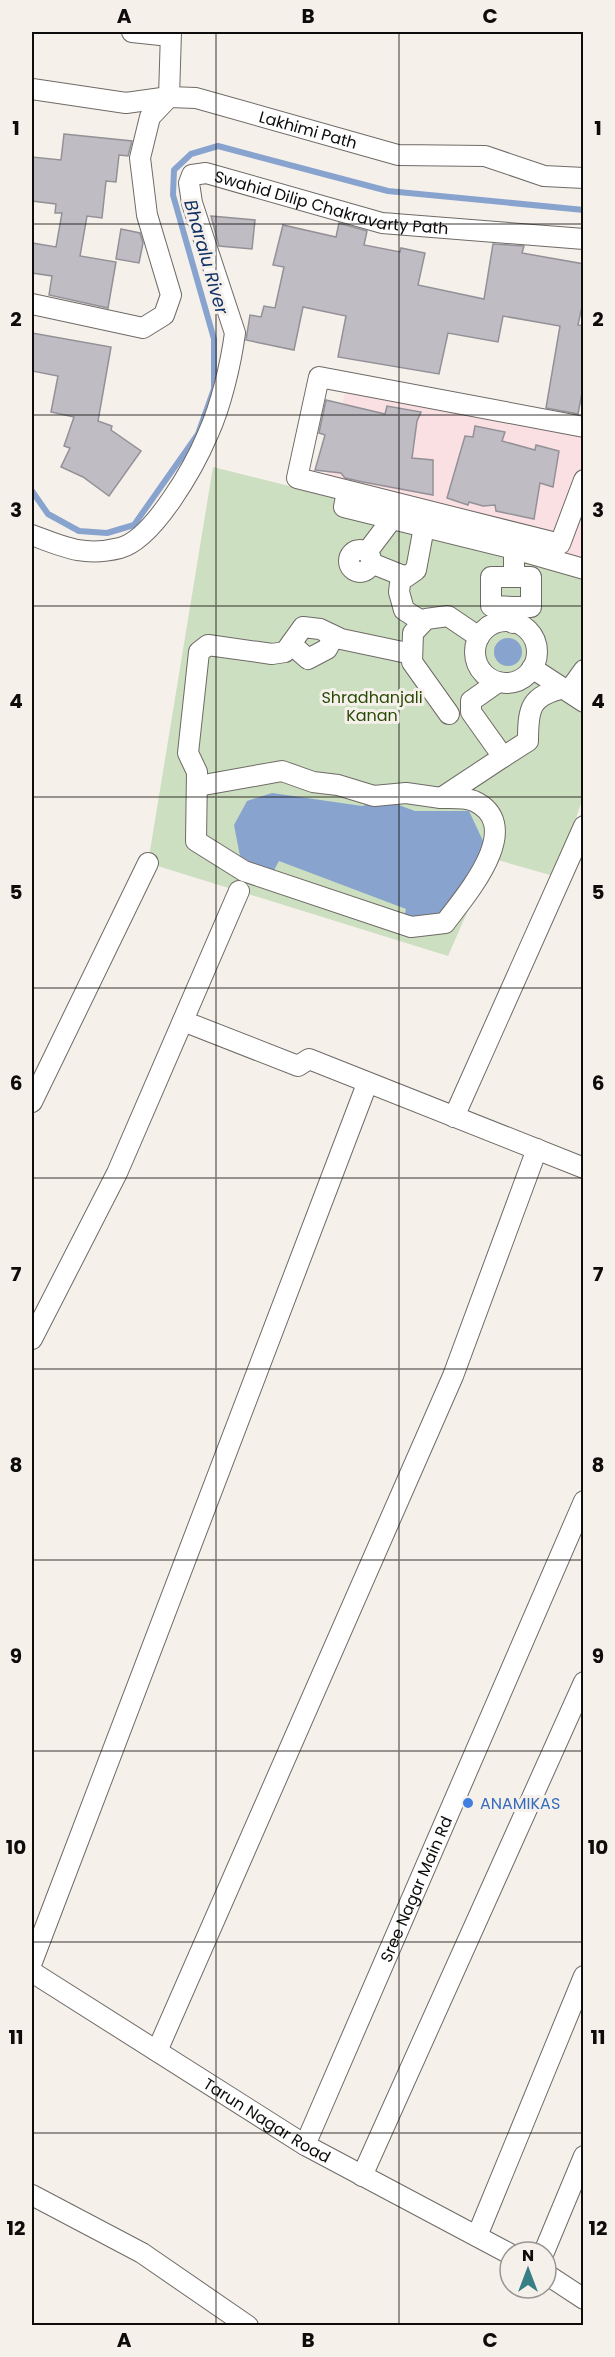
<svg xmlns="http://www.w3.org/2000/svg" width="615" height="2357" font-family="Poppins,sans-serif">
	<rect width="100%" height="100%" fill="#f6f0eb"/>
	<path fill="#fadfe3" d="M347,383L583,428V559L325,480Z"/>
	<path fill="#ccdfc1" d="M213,467L583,559V797L557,877L491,858L448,956L148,863Z"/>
	<path fill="#88a4ce" d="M494 652a14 14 0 1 1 28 0a14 14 0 1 1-28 0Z
		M272,793L362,806L385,800L415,811H469L491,858L441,915L402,926L406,909L279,861L272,874L240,856L234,825L247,801Z"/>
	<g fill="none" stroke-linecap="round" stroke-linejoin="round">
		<path stroke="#88a4ce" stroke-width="6" d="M32,491L48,514L79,531L107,533L134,525L198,434L214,389V339L173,195L174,170L191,154L218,146L388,191L584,210"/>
	</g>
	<path fill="#bfbcc3" stroke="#939197" stroke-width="1.5" d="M64,134L132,141L128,156L119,155L116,182L106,181L102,218L87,216L80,256L116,262L108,308L49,295L52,276L32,273V243L56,247L62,213H55L56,204L32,201V157L61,160Z
		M211,216L255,220L252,249L219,246Z
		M339,223L367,231L364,245L400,252L401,248L425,253L418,285L484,299L493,244L524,246L522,253L584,264V297L578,325L584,326V382L578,414L546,408L560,326L503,316L498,342L448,333L439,374L338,357L346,316L303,307L294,350L246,340L250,315L261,317L264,306L275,308L284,267L273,265L283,225L336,237Z
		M121,229L140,233L143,243L139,263L116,259Z
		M32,333L111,347L98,421L112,426L111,430L141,451L109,496L83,477L61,467L70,448L64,446L74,417L51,412L58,376L32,371Z
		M326,400L385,414L387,406L421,412L417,421L412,458L433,460V495L363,482L345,478L341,473L315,470L325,435L319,433Z
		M475,426L505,432L502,441L535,450L536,445L559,451L553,487L540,483L534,519L496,511L495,505L483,506L469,502L468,505L447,498L465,436L473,437Z"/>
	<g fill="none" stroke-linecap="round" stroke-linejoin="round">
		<g stroke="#6f6a66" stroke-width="22">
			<g id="minor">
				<path d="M132,32L170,36"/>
				<path id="s1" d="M32,89L126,103L169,97L196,98L398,155L485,156L544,176L584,178"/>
				<path d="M169,97L171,32"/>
				<path d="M32,304L143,328L164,315L171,295L147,215L140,158L150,117L169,97"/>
				<path d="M584,427L319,377L297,478L560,544L584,480"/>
				<path d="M347,491L344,507L514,549"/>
				<path id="s2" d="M32,535C64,547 84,557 120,548C154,539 195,465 208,434C221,406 231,363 235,333L192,203L189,183L192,175L206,173L382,223L584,239"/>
				<circle cx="360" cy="561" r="11"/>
				<path d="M367,552L392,519"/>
				<path d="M371,563L406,577L416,570L424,527"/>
				<path d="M401,575L399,592L404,610L423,622"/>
				<path d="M514,577V549L584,569"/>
				<circle cx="506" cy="652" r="31"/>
				<path d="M513,623V607L491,606V577H531V607H513"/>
				<path d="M291,644L308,659L327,649L334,636"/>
				<path d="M412,654L341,639L320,629L303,627L285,652L272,654L208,645L199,652L188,753L197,772L196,841L244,871L411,927L445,923C465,896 527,826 474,801C465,797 451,798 441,798L503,757"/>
				<path d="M532,668L584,702"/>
				<path d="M498,682L471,701V712L503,757L528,741C528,708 530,696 564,688"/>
				<path d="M569,691L584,670"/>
				<path d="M449,714L412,662L413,633L426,619L448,616L479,637"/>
				<path d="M198,786L282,771L313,782L338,785L374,796L406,793L441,798"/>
				<path d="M183,1021L298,1066L309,1059L584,1168"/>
				<path d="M32,1102L148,863"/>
				<path d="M454,1117L584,826"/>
				<path d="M32,1339L117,1173L239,891"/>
				<path d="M32,1962L367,1084"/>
				<path id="s3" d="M32,1972L305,2145L510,2254"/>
				<path d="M157,2051L453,1376L537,1149"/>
				<path id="s4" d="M305,2145L584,1501"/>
				<path d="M362,2176L584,1682"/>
				<path d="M32,2195L142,2253L248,2326"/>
				<path d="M477,2236L584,1976"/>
				<path d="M544,2252L584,2156"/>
				<path d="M546,2274L584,2299"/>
			</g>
		</g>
		<use href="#minor" stroke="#fff" stroke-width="20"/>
	</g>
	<path fill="none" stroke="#0e0c0b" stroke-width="1.5" stroke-opacity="0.55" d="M216,32V2326M399,32V2326M32,224H584M32,415H584M32,606H584M32,797H584M32,988H584M32,1178H584M32,1369H584M32,1560H584M32,1751H584M32,1942H584M32,2133H584"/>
	<circle fill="#3f7fe0" stroke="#f6f0eb" stroke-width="2" cx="468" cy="1803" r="6"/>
	<g text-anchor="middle" stroke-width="6" stroke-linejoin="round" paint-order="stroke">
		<g font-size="16" fill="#0e0c0b" stroke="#f6f0eb">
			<text dy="6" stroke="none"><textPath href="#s1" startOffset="282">Lakhimi Path</textPath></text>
			<text dy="6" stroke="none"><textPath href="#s2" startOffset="652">Swahid Dilip Chakravarty Path</textPath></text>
			<text dy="6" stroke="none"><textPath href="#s4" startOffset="279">Sree Nagar Main Rd</textPath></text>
			<text dy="6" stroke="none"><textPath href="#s3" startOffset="278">Tarun Nagar Road</textPath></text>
		</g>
		<g font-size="16" fill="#284a05" stroke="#f6f0eb">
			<text x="372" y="703">Shradhanjali<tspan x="372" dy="18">Kanan</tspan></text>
		</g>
		<g font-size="16" fill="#366cbe" stroke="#f6f0eb" text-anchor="start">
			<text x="480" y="1809">ANAMIKAS</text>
		</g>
		<g font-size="18" font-style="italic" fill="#0e3065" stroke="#f6f0eb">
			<text transform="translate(206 257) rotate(74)" y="6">Bharalu River</text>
		</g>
	</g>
	<rect width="615" height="2357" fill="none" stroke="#f6f0eb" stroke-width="66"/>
	<g transform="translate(528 2270)"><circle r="28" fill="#f6f0eb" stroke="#999591" stroke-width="1.5"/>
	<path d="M0-4.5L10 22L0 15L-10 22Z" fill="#377e87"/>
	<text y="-9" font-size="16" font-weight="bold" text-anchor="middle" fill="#0e0c0b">N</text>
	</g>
	<rect x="33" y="33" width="549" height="2291" fill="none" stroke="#0e0c0b" stroke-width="2"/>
	<g font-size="20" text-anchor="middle" font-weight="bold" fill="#0e0c0b">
		<text x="124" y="23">A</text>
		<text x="308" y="23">B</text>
		<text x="490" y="23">C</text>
		<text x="16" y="135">1</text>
		<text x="598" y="135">1</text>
		<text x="16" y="326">2</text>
		<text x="598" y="326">2</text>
		<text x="16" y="517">3</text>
		<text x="598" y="517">3</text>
		<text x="16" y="708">4</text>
		<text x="598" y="708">4</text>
		<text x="16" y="899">5</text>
		<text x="598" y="899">5</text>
		<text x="16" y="1090">6</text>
		<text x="598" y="1090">6</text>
		<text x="16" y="1281">7</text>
		<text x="598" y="1281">7</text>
		<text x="16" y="1472">8</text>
		<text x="598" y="1472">8</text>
		<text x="16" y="1663">9</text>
		<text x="598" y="1663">9</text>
		<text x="16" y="1854">10</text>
		<text x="598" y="1854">10</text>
		<text x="16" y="2044">11</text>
		<text x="598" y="2044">11</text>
		<text x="16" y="2235">12</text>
		<text x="598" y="2235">12</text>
		<text x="124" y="2347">A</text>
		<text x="308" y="2347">B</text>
		<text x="490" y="2347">C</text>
	</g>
</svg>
